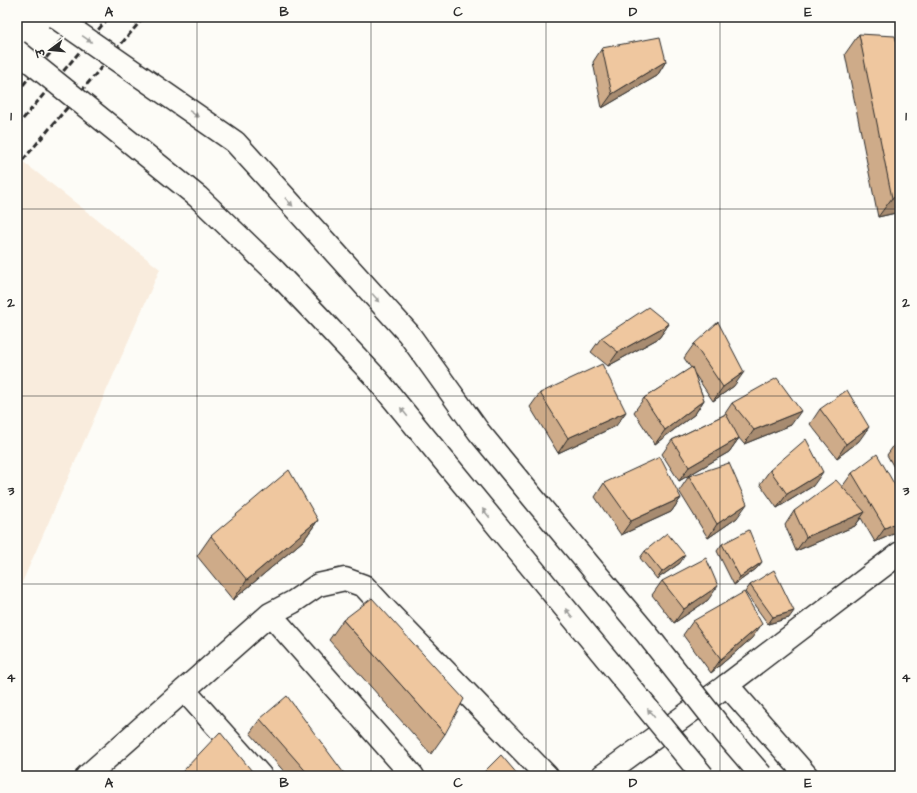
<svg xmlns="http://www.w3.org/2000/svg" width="917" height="793" font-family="'Architects Daughter','Playpen Sans Deva',sans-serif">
	<rect width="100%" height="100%" fill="#fdfcf7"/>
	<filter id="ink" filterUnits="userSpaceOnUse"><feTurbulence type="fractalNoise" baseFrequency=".025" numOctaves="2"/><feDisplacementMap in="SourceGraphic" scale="8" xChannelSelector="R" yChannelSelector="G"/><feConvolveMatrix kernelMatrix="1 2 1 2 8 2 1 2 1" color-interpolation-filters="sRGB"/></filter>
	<g filter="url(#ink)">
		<path fill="#f9ecdd" d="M17,157L160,269L17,594Z"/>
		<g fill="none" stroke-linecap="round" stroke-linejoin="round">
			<g stroke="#2b2b2b" stroke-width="25">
				<path id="street" d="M270,614L413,776
					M184,690L261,776
					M87,776L270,614L293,602L318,585L345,579L364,586L386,610L547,776
					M602,776L727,685"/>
			</g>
			<g stroke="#2b2b2b" stroke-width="25">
				<path id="secondary" d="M807,776L727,685L900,553"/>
			</g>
			<use href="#street" stroke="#fdfcf7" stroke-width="22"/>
			<use href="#secondary" stroke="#fdfcf7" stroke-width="22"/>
			<path stroke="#2b2b2b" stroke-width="3" stroke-dasharray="6 3" stroke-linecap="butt" d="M17,92L81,17
				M17,126L109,17
				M17,167L144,17"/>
			<g stroke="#2b2b2b" stroke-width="25" stroke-linecap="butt">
				<path id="secondary-bridge" d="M55,17L235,142L350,269L408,333L479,432L539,505L646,633L725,733L762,776
					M17,51L198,197L275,271L317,315L376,378L703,776"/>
			</g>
			<use href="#secondary-bridge" stroke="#fdfcf7" stroke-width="22"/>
		</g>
		<path fill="#ceab89" stroke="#2b2b2b" d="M859,34L900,212L878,217L845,54Z
			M602,48L666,61L657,76L602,108L593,62Z
			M669,324L659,338L608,366L591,352L601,338Z
			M694,344L734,386L713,401L694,373L704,400L695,414L655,444L634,412L644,398L691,368L684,358Z
			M540,393L616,426L558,453L530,407Z
			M732,403L791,425L744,444L738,437L739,438L729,452L679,481L662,454L672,440L724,415Z
			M820,409L859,441L837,458L810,424Z
			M900,438V478L887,455L897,441Z
			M770,470L813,486L777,508L760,484Z
			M852,473L900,494V531L875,542L861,518L855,526L796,551L785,525L794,511L843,488L842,487Z
			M689,476L737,518L708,538L679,491Z
			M604,483L681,498L671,512L621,535L595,497Z
			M318,520L304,540L233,600L197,556L211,536Z
			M722,544L762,562L756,569L734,585L717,551Z
			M645,551L680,563L657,579L640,558Z
			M662,581L708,600L674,623L652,595Z
			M750,585L789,618L768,624L745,592Z
			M343,620L445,734L431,754L329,640Z
			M693,621L752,638L711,673L683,635Z
			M260,719L346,776H288L250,733Z
			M184,770L256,776H179Z"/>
		<path fill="#a78b6f" stroke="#2b2b2b" d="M666,61L657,76L602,108L612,94Z
			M900,196V212L878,217L892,198Z
			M669,324L659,338L608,366L618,352Z
			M744,372L734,386L713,401L723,387Z
			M704,400L695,414L655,444L665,430Z
			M801,411L791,425L744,444L754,430Z
			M626,412L616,426L558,453L568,438Z
			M869,427L859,441L837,458L846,444Z
			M739,438L729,452L679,481L689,467Z
			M823,472L813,486L777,508L787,494Z
			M681,498L671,512L621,535L631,521Z
			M747,504L737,518L708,538L717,524Z
			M865,512L855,526L796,551L806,537Z
			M318,520L304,540L233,600L247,580Z
			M900,521V531L875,542L885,528Z
			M685,555L680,563L657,579L662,572Z
			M762,562L756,569L734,585L740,577Z
			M718,586L708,600L674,623L684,609Z
			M794,611L789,618L768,624L773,617Z
			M762,624L752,638L711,673L721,659Z"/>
		<path fill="#efc79f" stroke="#2b2b2b" d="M859,34L895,36L900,54V196L892,198Z
			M660,37L666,61L612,94L602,48Z
			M648,307L669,324L618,352L601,338Z
			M718,322L744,372L723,387L694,344Z
			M602,364L626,412L568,438L540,393Z
			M692,367L704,400L665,430L644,398Z
			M777,378L801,411L754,430L732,403Z
			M847,390L869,427L846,444L820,409Z
			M726,414L739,438L689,467L672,440Z
			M900,438V446L897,441Z
			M806,439L823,472L787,494L770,470Z
			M877,454L900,494V521L885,528L852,473Z
			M660,457L681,498L631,521L604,483Z
			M729,463L747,504L717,524L689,476Z
			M289,470L318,520L247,580L211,536Z
			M836,480L865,512L806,537L794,511Z
			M749,530L762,562L740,577L722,544Z
			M667,533L685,555L662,572L645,551Z
			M706,558L718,586L684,609L662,581Z
			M774,570L794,611L773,617L750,585Z
			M744,592L762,624L721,659L693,621Z
			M372,598L464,699L445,734L343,620Z
			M287,696L346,776H310L260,719Z
			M220,732L256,776H190L184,770Z
			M501,755L519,776H480Z"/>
		<defs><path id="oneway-solid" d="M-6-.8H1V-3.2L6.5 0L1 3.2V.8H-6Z"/></defs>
		<g fill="#9e9e9b">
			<use href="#oneway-solid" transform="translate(87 39) rotate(35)"/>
			<use href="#oneway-solid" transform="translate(194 114) rotate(35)"/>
			<use href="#oneway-solid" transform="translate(289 202) rotate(47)"/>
			<use href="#oneway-solid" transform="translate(376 298) rotate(48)"/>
			<use href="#oneway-solid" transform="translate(404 412) rotate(-129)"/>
			<use href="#oneway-solid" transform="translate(486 513) rotate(-129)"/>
			<use href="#oneway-solid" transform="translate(569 613) rotate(-129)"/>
			<use href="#oneway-solid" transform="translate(651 713) rotate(-129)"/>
		</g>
	</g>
	<path fill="none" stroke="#2b2b2b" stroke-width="1" stroke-opacity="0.55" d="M197,17V776M371,17V776M546,17V776M720,17V776M17,209H900M17,396H900M17,584H900"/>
	<rect width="917" height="793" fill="none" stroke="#fdfcf7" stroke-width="44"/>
	<g transform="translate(50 50) rotate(254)" stroke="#fdfcf7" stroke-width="3" paint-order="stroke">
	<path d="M0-3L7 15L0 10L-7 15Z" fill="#2b2b2b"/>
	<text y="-6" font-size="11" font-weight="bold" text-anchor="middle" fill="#2b2b2b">उ</text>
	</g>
	<rect x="22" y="22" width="873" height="749" fill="none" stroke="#2b2b2b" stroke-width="1.5"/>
	<g font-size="13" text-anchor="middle" font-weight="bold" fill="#2b2b2b">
		<text x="109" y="16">A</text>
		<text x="284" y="16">B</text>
		<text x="458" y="16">C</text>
		<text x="633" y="16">D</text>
		<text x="808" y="16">E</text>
		<text x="11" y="120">1</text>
		<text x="906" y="120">1</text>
		<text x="11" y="307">2</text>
		<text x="906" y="307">2</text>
		<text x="11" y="495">3</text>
		<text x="906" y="495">3</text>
		<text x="11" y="682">4</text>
		<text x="906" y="682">4</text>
		<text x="109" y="787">A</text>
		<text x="284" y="787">B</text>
		<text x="458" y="787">C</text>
		<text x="633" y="787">D</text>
		<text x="808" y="787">E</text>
	</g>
</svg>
